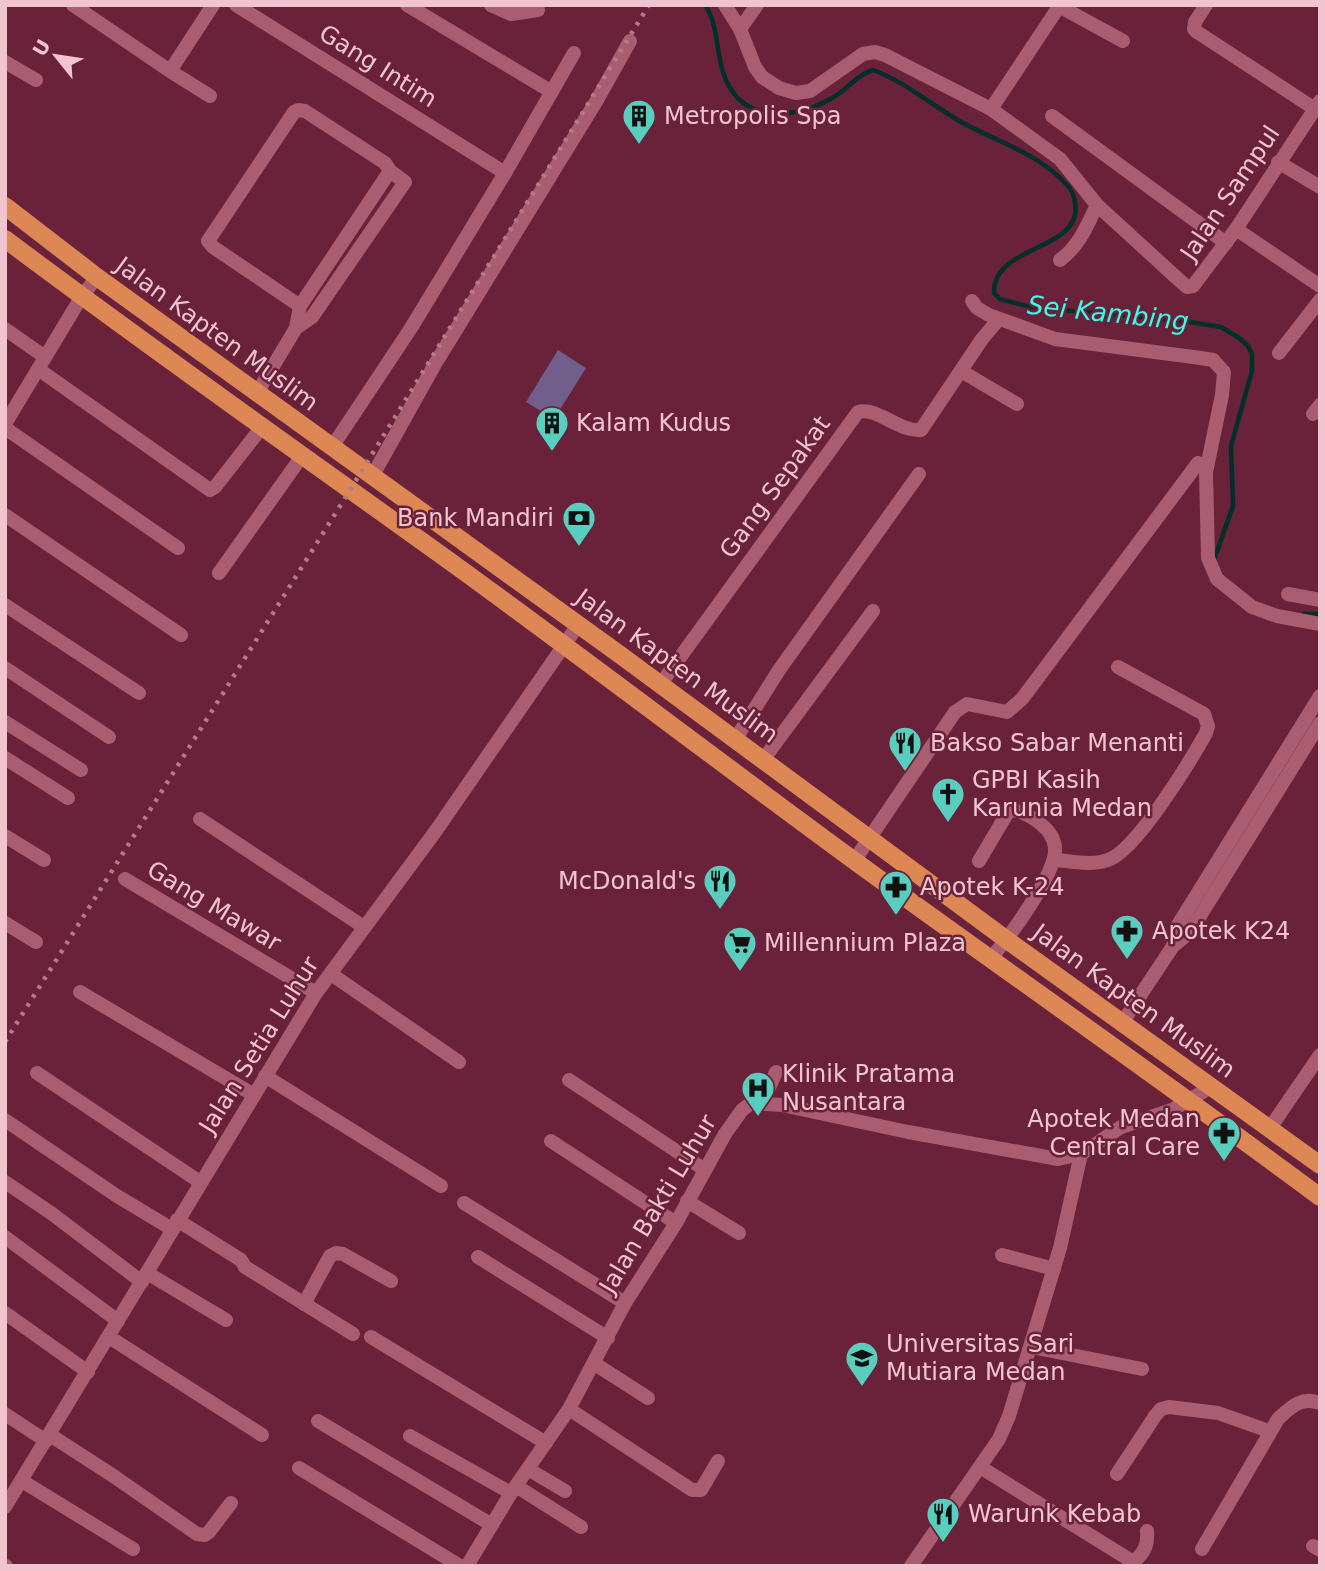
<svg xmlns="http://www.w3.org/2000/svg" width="1325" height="1571" viewBox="0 0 1325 1571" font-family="'DejaVu Sans',sans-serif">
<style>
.green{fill:#715e8a}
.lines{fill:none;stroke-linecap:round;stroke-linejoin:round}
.stream{stroke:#022f2a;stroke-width:4.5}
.street{stroke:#aa5c71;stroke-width:14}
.primary{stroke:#dd8755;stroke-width:18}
.rail{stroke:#b47c8b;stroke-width:4.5;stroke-dasharray:3.5 7;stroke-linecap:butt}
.labels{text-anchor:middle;stroke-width:5;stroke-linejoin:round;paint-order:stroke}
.street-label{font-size:24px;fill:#f1c5cf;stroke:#692239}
.poi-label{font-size:24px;fill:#f1c5cf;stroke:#692239;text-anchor:start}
.water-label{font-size:26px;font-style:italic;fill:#3bfce7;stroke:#692239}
</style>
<rect width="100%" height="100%" fill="#692239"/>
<path class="green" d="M 558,350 L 586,368 L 554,419 L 526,402 Z"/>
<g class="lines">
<g class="stream">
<path d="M 705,5 C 718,24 716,50 723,72 C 739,124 794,121 834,97 C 849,88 855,76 873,70 C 903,81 928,102 956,119 C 993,141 1038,152 1067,185 C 1074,192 1077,205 1075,215 C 1067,251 993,248 994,293 L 1000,299 L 1030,307 L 1190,322 L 1221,327 L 1239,338 L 1248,346 L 1252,354 L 1252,371 L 1231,446 L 1233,506 L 1214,560"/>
<path d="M 1303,614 L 1320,614"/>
</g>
<g class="street">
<path d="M 73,5 L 170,71 L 210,96"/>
<path d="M 236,5 L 505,173 L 411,328 L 332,447"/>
<path d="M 407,5 L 552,92"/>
<path d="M 491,5 L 511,14 L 538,10"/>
<path d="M 725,5 L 740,29 L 755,67 L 762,77 L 779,88 L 796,93 L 810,91 L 863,54 L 875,52 L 885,55 L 991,109 L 1060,159 L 1097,205"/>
<path d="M 1206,5 L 1195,22 L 1194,29 L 1197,32 L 1315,109"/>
<path d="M 1059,6 L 1123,41"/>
<path d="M 740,29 L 757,5"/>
<path d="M 5,62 L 36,80"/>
<path d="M 170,71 L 213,5"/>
<path d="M 991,109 L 1060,5"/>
<path d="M 1052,116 L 1226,243"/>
<path d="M 1278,162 L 1320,187"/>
<path d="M 505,173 L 574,53"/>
<path d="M 1236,229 L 1320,286"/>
<path d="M 1060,260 C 1079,246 1087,226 1097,205 L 1178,279 L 1187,287 L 1193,286 L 1236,229 L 1320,101"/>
<path d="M 972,301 L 977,308 L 989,315 L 1055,339 L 1201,358 L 1213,360 L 1224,372 L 1222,395 L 1206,472 L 1208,558 L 1217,579 L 1252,607 L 1277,616 L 1320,624"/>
<path d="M 296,328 L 312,317 L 405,182 L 390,171 L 385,163 L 305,111 L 298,110 L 294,112 L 208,241 L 213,247 L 300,306"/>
<path d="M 5,329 L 45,357"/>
<path d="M 1279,353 L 1320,300"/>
<path d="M 38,369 L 210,490 L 215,487 L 262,427"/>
<path d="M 961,371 L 1017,404"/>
<path d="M 257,393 L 296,328 L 300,306 L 390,171"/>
<path d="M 1313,414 L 1320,405"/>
<path d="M 5,424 L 82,296 L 97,277"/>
<path d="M 5,428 L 178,548"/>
<path d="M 373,475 L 435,364 L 597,100 L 630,41"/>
<path d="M 5,515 L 181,635"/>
<path d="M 219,573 L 302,456"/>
<path d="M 1288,594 L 1320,600"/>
<path d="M 5,605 L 139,693"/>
<path d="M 5,668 L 109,737"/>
<path d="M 660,685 L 858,412 C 878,407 899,432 921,430 L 982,339 L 999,319"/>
<path d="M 5,722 L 81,770"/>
<path d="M 735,740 L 779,670 L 919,474"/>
<path d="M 5,758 L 68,798"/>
<path d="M 763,760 L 873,611"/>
<path d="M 200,819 L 364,927"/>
<path d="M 5,836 L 44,860"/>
<path d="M 1055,860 C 1071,861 1092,866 1108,860 C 1136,851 1191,760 1206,733 L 1208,726 L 1204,714 L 1118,667"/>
<path d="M 854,861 L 955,712 L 967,704 L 1007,712 L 1022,699 L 1198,463"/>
<path d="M 979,861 L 1008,812 L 1014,810 C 1030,814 1054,829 1055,848 C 1057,873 1008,939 990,959"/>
<path d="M 125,879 L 316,993"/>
<path d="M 5,923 L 36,942"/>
<path d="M 1173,946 L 1178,925 L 1320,696"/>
<path d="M 331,974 L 459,1062"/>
<path d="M 80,992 L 254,1095"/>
<path d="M 1122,1023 L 1173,946 L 1190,932 L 1320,723"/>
<path d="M 37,1073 L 200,1182"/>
<path d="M 265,1076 L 441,1186"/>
<path d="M 569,1080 L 705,1170"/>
<path d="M 762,1103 L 776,1072"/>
<path d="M 5,1120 L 117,1196 L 172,1229"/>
<path d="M 1270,1128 L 1320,1055"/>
<path d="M 551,1141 L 676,1223"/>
<path d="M 5,1182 L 51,1213 L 142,1282"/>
<path d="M 687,1201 L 739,1233"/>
<path d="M 464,1203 L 625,1303"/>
<path d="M 177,1220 L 241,1260 L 245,1267 L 353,1334"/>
<path d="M 5,1237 L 118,1321"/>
<path d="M 1002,1255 L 1054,1269"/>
<path d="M 478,1257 L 608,1338"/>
<path d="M 147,1273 L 226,1320"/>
<path d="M 304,1304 L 330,1256 L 336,1253 L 343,1254 L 391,1281"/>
<path d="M 5,1313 L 88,1372"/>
<path d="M 109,1337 L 262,1435"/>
<path d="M 371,1337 L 546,1443"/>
<path d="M 1032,1347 L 1142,1369"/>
<path d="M 595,1364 L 648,1398"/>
<path d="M 569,1409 L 692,1490 L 701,1490 L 718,1461"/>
<path d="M 5,1414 L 46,1441"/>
<path d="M 318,1421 L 492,1525"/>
<path d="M 50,1435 L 112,1475 L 197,1534 L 205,1535 L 209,1532 L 231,1503"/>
<path d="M 410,1436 L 511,1493"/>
<path d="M 980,1467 L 1130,1560 L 1135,1561 C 1145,1551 1148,1545 1147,1531"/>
<path d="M 299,1468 L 460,1566"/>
<path d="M 528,1469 L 565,1491"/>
<path d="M 1117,1474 L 1155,1416 L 1161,1409 L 1169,1407 L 1218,1413 L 1269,1431"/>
<path d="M 22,1481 L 133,1549"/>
<path d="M 516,1486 L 581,1527"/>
<path d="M 5,1507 L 316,993 L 435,832 L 578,625"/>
<path d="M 1313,1546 L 1320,1550"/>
<path d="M 1202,1549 L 1278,1419 C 1291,1407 1301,1396 1320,1403"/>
<path d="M 5,1566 L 6,1566"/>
<path d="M 467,1566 L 511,1493 L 569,1409 L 625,1303 L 676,1223 L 725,1134 L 742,1110 L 751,1103 L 782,1105 L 908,1132 L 1058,1159 L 1081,1154 L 1121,1127 L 1172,1110 L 1211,1087"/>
<path d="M 911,1566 L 999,1439 L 1009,1416 L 1060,1248 L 1081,1154"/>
</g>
<g class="primary">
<path d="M 5,206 L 97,277 L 619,654 L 1007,940 L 1320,1165"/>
<path d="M 5,239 C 153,350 305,457 455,565 C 590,663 722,764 856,862 C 1010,974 1167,1083 1320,1197"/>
</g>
<path class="rail" d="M 5,1042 L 350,490 L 649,5"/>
</g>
<defs>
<symbol id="building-pin" viewBox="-11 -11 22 30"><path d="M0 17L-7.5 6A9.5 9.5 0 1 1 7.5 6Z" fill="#59cebe" stroke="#692239"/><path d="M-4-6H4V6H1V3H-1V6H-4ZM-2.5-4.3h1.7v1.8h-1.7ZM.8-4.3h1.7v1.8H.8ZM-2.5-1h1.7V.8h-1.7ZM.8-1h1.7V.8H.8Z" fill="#111"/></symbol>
<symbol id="bank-pin" viewBox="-11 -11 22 30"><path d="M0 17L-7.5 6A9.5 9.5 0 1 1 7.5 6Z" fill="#59cebe" stroke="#692239"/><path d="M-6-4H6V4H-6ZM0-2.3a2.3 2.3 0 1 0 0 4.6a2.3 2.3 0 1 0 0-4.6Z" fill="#111"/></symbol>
<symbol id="restaurant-pin" viewBox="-11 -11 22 30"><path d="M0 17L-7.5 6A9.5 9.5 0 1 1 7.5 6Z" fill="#59cebe" stroke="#692239"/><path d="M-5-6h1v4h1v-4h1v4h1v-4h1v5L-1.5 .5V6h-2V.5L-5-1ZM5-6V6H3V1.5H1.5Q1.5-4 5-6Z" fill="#111"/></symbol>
<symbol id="church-pin" viewBox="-11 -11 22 30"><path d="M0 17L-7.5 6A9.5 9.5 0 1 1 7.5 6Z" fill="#59cebe" stroke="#692239"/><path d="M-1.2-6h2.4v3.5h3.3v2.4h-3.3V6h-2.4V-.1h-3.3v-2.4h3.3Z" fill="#111"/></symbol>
<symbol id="pharmacy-pin" viewBox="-11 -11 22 30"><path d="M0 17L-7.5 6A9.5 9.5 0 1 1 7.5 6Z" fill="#59cebe" stroke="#692239"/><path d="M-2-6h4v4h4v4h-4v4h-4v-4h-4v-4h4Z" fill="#111"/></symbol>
<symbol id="supermarket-pin" viewBox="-11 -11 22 30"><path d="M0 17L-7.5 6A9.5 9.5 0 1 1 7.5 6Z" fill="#59cebe" stroke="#692239"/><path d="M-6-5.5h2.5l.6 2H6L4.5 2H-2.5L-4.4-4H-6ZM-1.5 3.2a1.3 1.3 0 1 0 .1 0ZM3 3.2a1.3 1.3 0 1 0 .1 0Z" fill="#111"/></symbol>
<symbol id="hospital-pin" viewBox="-11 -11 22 30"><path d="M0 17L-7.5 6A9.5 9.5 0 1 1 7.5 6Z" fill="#59cebe" stroke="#692239"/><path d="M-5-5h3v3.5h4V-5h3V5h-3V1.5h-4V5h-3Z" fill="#111"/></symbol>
<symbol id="university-pin" viewBox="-11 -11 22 30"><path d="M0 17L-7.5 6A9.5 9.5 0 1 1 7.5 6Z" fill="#59cebe" stroke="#692239"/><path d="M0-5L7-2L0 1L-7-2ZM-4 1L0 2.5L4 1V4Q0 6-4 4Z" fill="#111"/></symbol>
</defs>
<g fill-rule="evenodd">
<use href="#building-pin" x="620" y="97" width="38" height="52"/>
<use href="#building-pin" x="533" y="404" width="38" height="52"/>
<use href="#bank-pin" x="560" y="499" width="38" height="52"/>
<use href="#restaurant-pin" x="886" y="724" width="38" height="52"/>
<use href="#church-pin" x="929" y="775" width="38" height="52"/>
<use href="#restaurant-pin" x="701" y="862" width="38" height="52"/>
<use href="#pharmacy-pin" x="877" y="868" width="38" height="52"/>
<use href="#pharmacy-pin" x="1108" y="912" width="38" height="52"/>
<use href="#supermarket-pin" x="721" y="924" width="38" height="52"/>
<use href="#hospital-pin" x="739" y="1069" width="38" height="52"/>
<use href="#pharmacy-pin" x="1205" y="1114" width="38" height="52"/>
<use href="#university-pin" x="843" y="1339" width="38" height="52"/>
<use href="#restaurant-pin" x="924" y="1495" width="38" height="52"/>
</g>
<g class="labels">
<g class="street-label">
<text transform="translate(378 66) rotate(32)" y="8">Gang Intim</text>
<text transform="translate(1230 193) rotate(-56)" y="8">Jalan Sampul</text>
<text transform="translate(217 334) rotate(36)" y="8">Jalan Kapten Muslim</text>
<text transform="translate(775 487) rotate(-54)" y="8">Gang Sepakat</text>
<text transform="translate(677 666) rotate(36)" y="8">Jalan Kapten Muslim</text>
<text transform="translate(214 906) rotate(31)" y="8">Gang Mawar</text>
<text transform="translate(1134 1001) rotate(36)" y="8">Jalan Kapten Muslim</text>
<text transform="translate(259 1045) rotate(-58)" y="8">Jalan Setia Luhur</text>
<text transform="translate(658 1204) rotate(-59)" y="8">Jalan Bakti Luhur</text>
</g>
<g class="poi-label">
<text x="664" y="124">Metropolis Spa</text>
<text x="576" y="431">Kalam Kudus</text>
<text x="554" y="526" text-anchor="end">Bank Mandiri</text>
<text x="930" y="751">Bakso Sabar Menanti</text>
<text x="972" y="788">GPBI Kasih<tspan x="972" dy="28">Karunia Medan</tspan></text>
<text x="696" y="889" text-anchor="end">McDonald's</text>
<text x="920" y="895">Apotek K-24</text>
<text x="1152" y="939">Apotek K24</text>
<text x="764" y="951">Millennium Plaza</text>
<text x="782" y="1082">Klinik Pratama<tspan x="782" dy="28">Nusantara</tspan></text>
<text x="1200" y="1127" text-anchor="end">Apotek Medan<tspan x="1200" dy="28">Central Care</tspan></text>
<text x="886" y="1352">Universitas Sari<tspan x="886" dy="28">Mutiara Medan</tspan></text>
<text x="968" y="1522">Warunk Kebab</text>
</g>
<g class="water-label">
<text transform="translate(1108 313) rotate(6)" y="9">Sei Kambing</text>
</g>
</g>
<rect width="1325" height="1571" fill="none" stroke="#f1c5cf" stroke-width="14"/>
<g transform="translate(56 56) rotate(300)" stroke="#692239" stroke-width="5" paint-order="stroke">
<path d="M0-5L12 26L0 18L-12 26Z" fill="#f1c5cf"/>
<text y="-10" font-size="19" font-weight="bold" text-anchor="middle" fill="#f1c5cf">U</text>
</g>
</svg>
